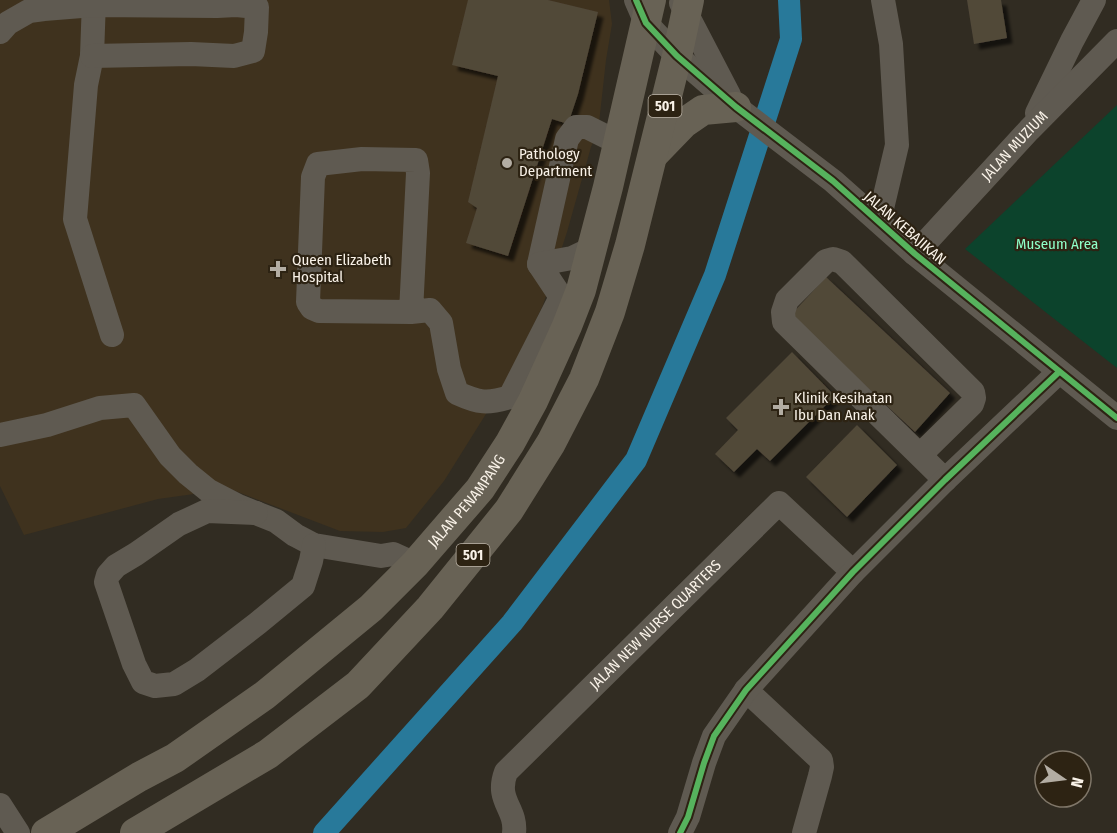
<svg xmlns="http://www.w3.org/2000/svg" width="1117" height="833" viewBox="0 0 1117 833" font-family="'Fira Sans Condensed',sans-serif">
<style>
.built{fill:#3f321e}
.green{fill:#0c432c}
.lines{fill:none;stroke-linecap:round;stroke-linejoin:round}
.canal{stroke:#28799a;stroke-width:22}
.building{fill:#514839;filter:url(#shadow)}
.minor{stroke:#5f5a51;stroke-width:24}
.major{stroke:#686255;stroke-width:30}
.cycleway-casing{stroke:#2d2313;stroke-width:10}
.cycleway{stroke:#56b35d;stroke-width:6}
.poi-dot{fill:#b3ada3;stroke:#2d2313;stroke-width:2}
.labels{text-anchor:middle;stroke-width:4.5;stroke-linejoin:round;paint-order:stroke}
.shield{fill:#2d2313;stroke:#bcb4a8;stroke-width:1.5}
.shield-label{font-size:14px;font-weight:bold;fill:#f9f2e8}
.street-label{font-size:15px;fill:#f9f2e8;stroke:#2d2313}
.poi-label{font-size:15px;fill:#f9f2e8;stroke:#2d2313;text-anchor:start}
.park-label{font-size:15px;fill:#8effc8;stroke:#2d2313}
</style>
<defs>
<filter id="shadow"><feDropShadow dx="5.5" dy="5.5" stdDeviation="1.5" flood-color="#0009"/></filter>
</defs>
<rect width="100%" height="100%" fill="#312c22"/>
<path class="built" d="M 0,0 L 609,0 L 612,24 L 606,60 L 598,132 L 591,147 L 567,232 L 543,305 L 511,374 L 444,481 L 406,528 L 383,532 L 340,531 L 230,489 L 158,499 L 24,535 L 0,486 Z"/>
<path class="green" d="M 1117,105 L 1117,368 L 965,249 Z"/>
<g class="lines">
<path class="canal" d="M 324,833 L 512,623 L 636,460 L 715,275 L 791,39 L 789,0"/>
</g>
<g class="building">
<path d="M 468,0 L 548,0 L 598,12 L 578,94 L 568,124 L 552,119 L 508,256 L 466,243 L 477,208 L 468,202 L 498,76 L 452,65 Z"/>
<path d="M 967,0 L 1001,0 L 1007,38 L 974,44 Z"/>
<path d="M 826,277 L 950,393 L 915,432 L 790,316 Z"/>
<path d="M 792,352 L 835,396 L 770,461 L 757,449 L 734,472 L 715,454 L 738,430 L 726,418 Z"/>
<path d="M 857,425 L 897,465 L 847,517 L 806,477 Z"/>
</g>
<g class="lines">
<g class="minor">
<path d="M 94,0 L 92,56 L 86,85 L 75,219 L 112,335"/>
<path d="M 636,0 L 646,23 L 677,56 L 736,107 L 833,181 L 915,254 L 1117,418"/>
<path d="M 681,3 L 729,95"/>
<path d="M 0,32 L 8,23 L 29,11 L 44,9 L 94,5 L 217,6 L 236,5 L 257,7 L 256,32 L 253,51 L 234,56 L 191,54 L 92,56"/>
<path d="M 1037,113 L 1072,41 L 1094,0"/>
<path d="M 879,221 L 897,145 L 891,44 L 883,0"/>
<path id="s1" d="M 915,254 L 1029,130 L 1117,41"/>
<path d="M 539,264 L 567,139 L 576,127 L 587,127 L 619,143"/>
<path d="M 411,312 L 418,173 L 416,160 L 362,159 L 318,164 L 313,177 L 308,302 L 312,308 L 319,311 L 411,312 L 430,310 L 441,323 L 449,369 L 457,393 C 479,403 487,404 510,397 L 561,297 L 539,264 L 572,258 L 593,248"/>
<path d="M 0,435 L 47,425 L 100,408 L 134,405 L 170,456 L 188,474 L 209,491 L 238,506 L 276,521 L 295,535 L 314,545 L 381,556 L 393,554 L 415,564"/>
<path d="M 920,455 L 972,404 L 974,398 L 973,392 L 842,262 L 833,259 L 826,261 L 787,300 L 783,312 L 784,322 L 945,480"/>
<path d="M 256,513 L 207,511 L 179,524 L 136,554 L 116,566 L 108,575 L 106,582 L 134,664 L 143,682 L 155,686 L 174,684 L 197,670 L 258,623 L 303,586 L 311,561 L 314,545"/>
<path d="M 746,690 L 821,760 L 822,767 L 820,776 L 804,833"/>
<path d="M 0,805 L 18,833"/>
<path id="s2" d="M 514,833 C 517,808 495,801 506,772 L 779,503 L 853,572"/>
<path d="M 680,833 L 688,817 L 704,763 L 714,736 L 746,690 L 853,572 L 945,480 L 1059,372"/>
</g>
<g class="major">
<path d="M 654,154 L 684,123 L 703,110 L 736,107"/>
<path id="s3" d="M 46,833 L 139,777 L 175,758 L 265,695 L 371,608 L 415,564 L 480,489 L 510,443 L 533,401 L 567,326 L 581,290 L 608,187 L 651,0"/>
<path d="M 135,833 L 268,754 L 358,685 L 430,608 L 509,510 L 551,443 L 584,379 L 610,312 L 630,245 L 677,56 L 689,0"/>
</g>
<defs>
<g id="cycleway">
<path d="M 636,0 L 646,23 L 677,56 L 736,107 L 833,181 L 915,254 L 1117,418"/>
<path d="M 680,833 L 688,817 L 704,763 L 714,736 L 746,690 L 853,572 L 945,480 L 1059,372"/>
</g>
</defs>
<use href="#cycleway" class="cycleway-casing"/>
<use href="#cycleway" class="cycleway"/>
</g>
<g class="poi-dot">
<circle cx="507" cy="163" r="6"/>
<path d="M275 260h6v6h6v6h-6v6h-6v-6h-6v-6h6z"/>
<path d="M778 398h6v6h6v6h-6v6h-6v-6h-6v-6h6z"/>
</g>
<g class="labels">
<g class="shield">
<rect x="648.5" y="95" width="33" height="22" rx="4.5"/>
<rect x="456.5" y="544" width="33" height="22" rx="4.5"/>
</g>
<g class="shield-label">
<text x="665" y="111">501</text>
<text x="473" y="560">501</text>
</g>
<g class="street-label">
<text dy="5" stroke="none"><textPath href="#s1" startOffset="147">JALAN MUZIUM</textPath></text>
<text transform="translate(905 228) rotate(41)" y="5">JALAN KEBAJIKAN</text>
<text dy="5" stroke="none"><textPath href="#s3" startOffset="540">JALAN PENAMPANG</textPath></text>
<text dy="5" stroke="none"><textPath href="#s2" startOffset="273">JALAN NEW NURSE QUARTERS</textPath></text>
</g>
<g class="poi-label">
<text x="519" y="159">Pathology<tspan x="519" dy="17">Department</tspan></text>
<text x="292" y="265">Queen Elizabeth<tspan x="292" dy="17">Hospital</tspan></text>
<text x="794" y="403">Klinik Kesihatan<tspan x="794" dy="17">Ibu Dan Anak</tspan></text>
</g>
<g class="park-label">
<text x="1057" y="249">Museum Area</text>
</g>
</g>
<g transform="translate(1063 779) rotate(104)"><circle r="28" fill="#2d2313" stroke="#7f7668" stroke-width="1.5"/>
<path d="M0-4.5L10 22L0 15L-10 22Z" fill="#b3ada3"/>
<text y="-9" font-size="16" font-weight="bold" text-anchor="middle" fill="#f9f2e8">N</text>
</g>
</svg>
